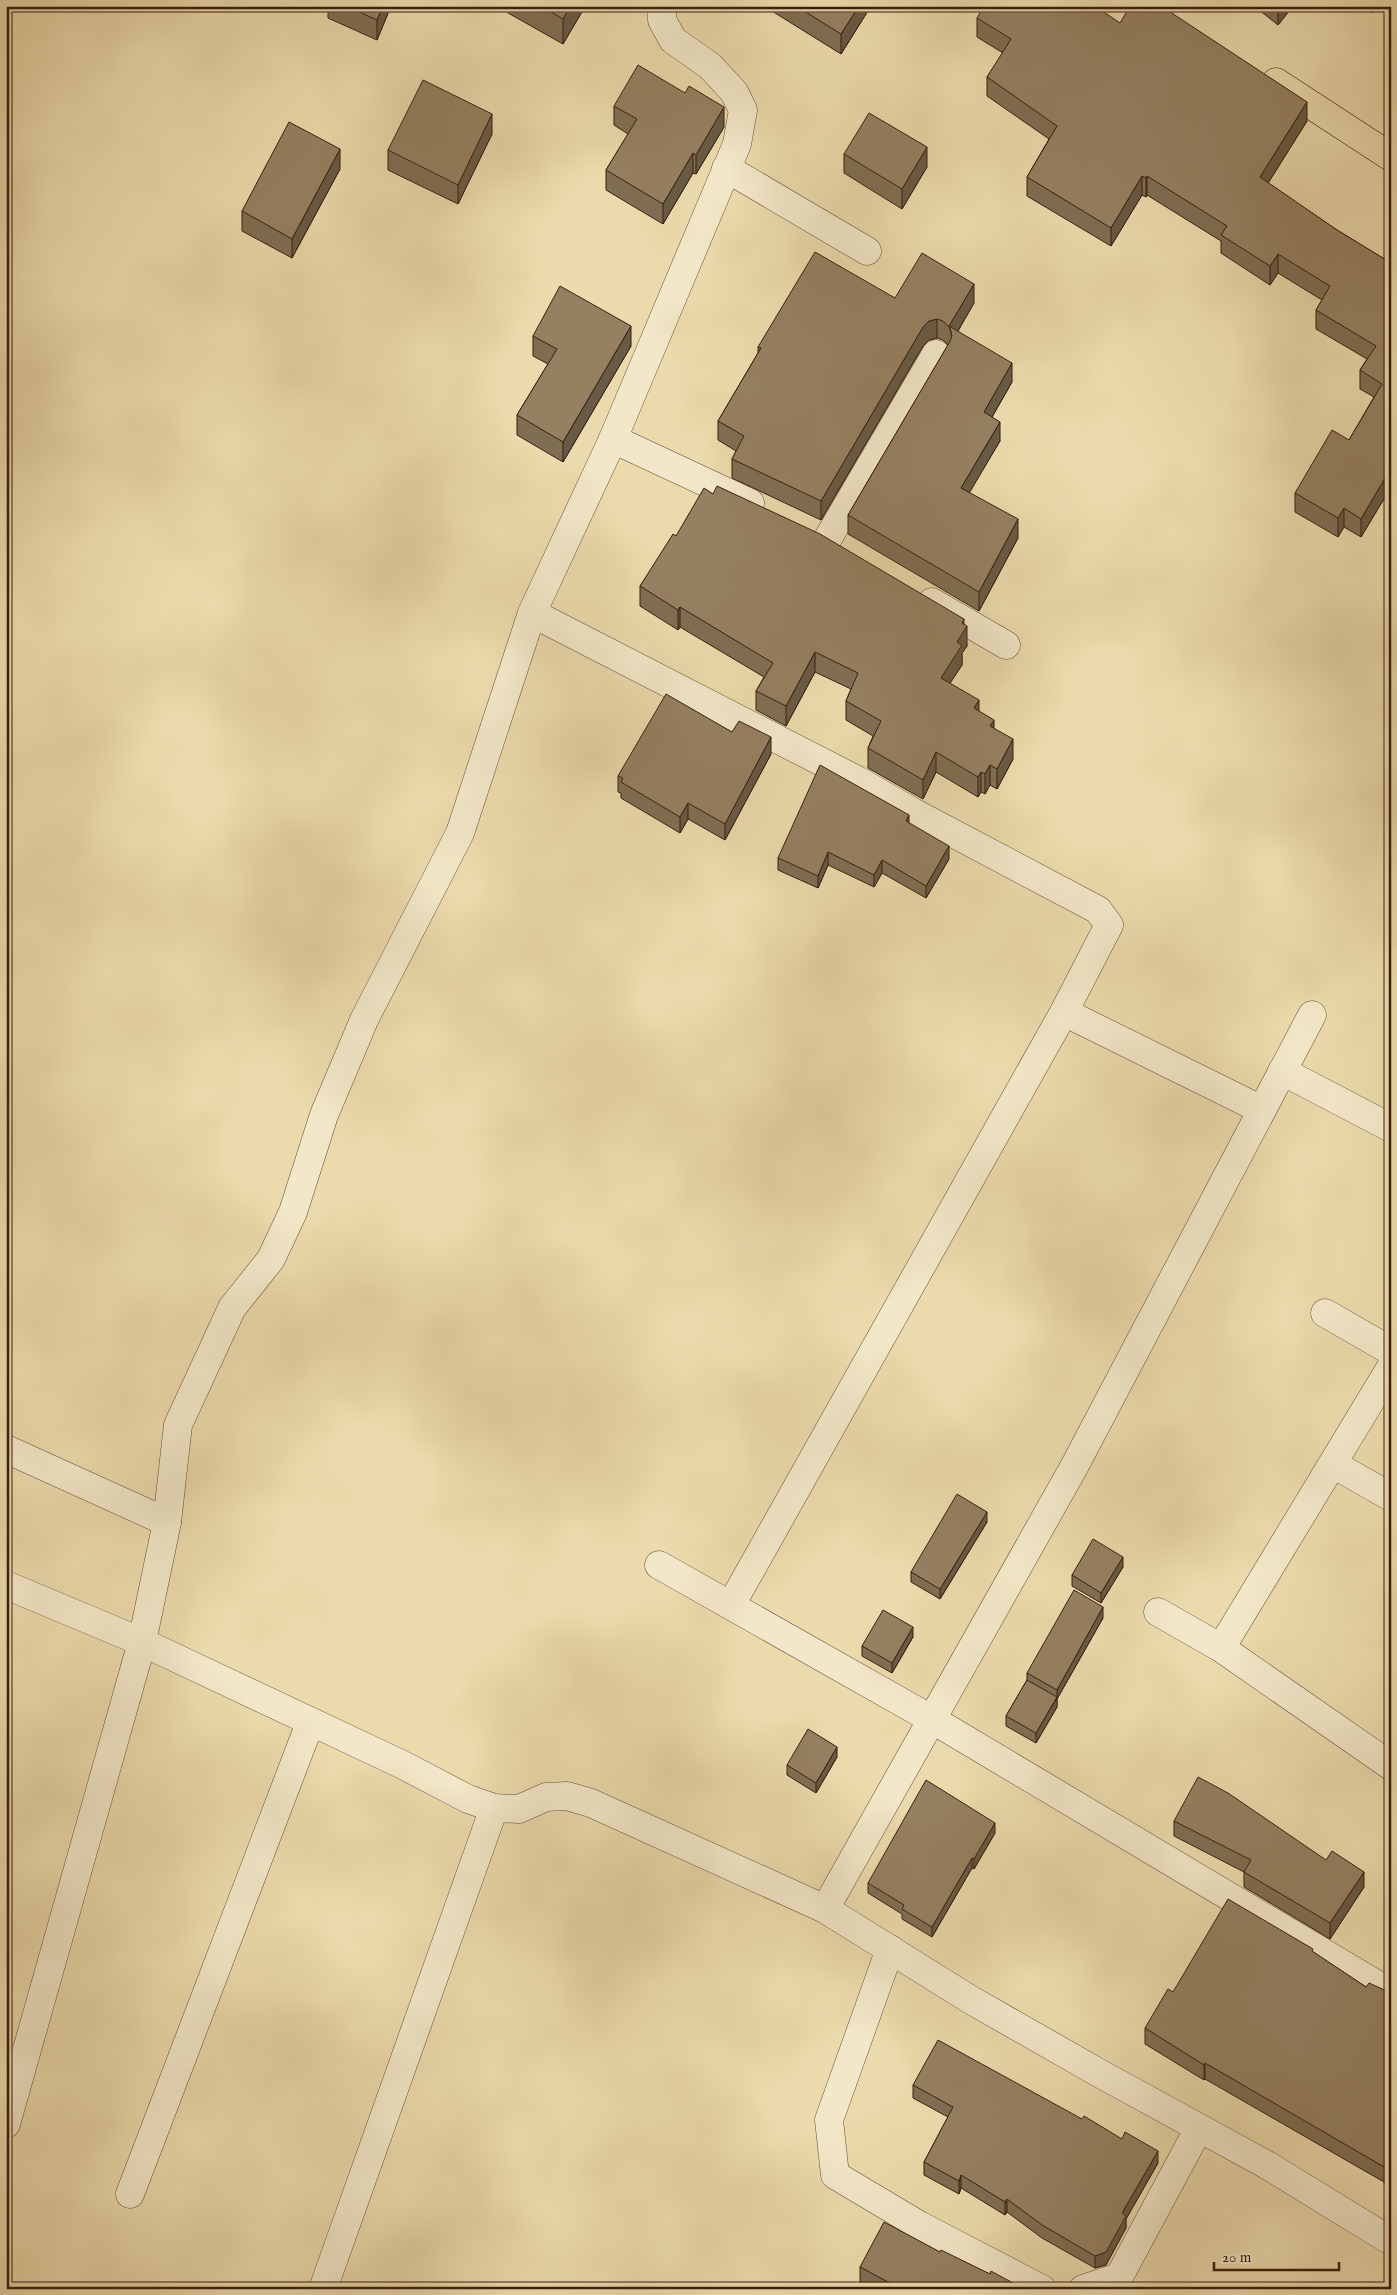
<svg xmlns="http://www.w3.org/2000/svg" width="1397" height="2295" viewBox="0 0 1397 2295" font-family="'IM FELL English',serif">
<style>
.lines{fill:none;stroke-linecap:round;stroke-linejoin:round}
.minor-casing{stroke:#654d38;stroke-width:29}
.major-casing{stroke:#381e11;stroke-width:29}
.minor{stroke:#f2e7c8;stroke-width:28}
.major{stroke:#ebdaab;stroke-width:28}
.wall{fill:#806e53;stroke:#381e11}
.shaded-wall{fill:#685a44;stroke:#381e11}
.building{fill:#958061;stroke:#381e11}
</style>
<rect width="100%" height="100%" fill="#ebdaab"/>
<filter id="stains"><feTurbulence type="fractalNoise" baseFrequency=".004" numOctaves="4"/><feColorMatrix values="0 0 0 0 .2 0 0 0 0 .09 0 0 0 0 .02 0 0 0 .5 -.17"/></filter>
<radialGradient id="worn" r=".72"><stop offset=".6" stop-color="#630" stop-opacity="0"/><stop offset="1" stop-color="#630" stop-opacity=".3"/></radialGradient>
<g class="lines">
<defs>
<g id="minor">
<path d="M 662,6 L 662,20 L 673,40 L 710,66 L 734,92 L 743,110 L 737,144 L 613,439 L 532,613 L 460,833 L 364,1020 L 324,1115 L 293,1212 L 271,1259 L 232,1308 L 178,1425 L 167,1522 L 142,1642 L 403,1765 L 468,1799 L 494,1808 L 519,1809 L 546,1797 L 567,1796 L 591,1803 L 825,1909 L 971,2000 L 1099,2073 L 1267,2165 L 1391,2241"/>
<path d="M 726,168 L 867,251"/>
<path d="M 613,439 L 750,503"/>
<path d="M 827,540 L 936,354"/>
<path d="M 932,602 L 1006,645"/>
<path d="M 532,613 L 857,780 L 913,812 L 1098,910 L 1109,925 L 1064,1012 L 731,1605"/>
<path d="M 1064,1012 L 1262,1110"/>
<path d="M 1282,1071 L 1391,1128"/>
<path d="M 1325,1313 L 1391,1351"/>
<path d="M 6,1449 L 167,1522"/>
<path d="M 1333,1464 L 1391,1497"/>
<path d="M 659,1565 L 933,1720 L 1391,1993"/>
<path d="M 6,1585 L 142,1642 L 6,2124"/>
<path d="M 1158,1612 L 1221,1648 L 1391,1766"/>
<path d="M 1221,1648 L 1391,1367"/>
<path d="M 825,1909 L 1074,1467 L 1312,1015"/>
<path d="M 890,1949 L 829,2120 L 835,2175 L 919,2225 L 1042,2289"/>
<path d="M 130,2194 L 310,1723"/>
<path d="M 323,2289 L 494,1808"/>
<path d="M 1083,2289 L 1119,2277 L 1199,2128"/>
</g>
<path id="major" d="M 1276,82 L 1391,157"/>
</defs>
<use href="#minor" class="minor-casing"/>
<use href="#major" class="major-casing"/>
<use href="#minor" class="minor"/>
<use href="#major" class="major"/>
</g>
<g class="wall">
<path d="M 328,6 L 391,6 L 377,40 L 328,18 Z"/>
<path d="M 501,6 L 583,6 L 583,10 L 563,44 L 501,9 Z"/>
<path d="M 767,6 L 871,6 L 841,54 L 767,8 Z"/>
<path d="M 1254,6 L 1293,6 L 1278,25 Z"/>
<path d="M 1363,6 L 1377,6 L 1373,13 Z"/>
<path d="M 977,18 L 1120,23 L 1307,121 L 1268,183 L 1337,230 L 1391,263 L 1391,487 L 1361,537 L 1344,527 L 1338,537 L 1295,512 L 1295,493 L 1349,440 L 1374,397 L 1360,389 L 1360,370 L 1367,359 L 1316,329 L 1316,310 L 1322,300 L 1278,273 L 1270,285 L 1221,253 L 1221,241 L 1147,195 L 1146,197 L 1142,195 L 1111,246 L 1027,196 L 1027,177 L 1049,139 L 987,96 L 987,77 L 1003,53 L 977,37 Z"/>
<path d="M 614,106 L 724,127 L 696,174 L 693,173 L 663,224 L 606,190 L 606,170 L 628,134 L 614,125 Z"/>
<path d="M 492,134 L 458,204 L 388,170 L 388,150 Z"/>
<path d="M 844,154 L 927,167 L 902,209 L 844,173 Z"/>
<path d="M 340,169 L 292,258 L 242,231 L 242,211 Z"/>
<path d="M 895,298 L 974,303 L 958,331 L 1012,382 L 992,417 L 1000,441 L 969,492 L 1018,538 L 979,611 L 848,534 L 848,515 L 948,345 L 943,340 L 937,338 L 929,340 L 923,346 L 821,520 L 732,478 L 732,459 L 736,451 L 718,440 L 718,421 L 758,353 L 758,347 Z"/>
<path d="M 533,336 L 631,346 L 563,462 L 517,435 L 517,415 L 548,364 L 533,356 Z"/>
<path d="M 713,494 L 964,625 L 967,646 L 962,653 L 962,665 L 950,683 L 979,711 L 994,728 L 1013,759 L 997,789 L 990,785 L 985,794 L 981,792 L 978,797 L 936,772 L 923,799 L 868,768 L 868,748 L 873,736 L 846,720 L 846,701 L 851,689 L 815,672 L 786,726 L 756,710 L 756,691 L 764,677 L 680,627 L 678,630 L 640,606 L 640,586 L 676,536 Z"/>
<path d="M 732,732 L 771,754 L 725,840 L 688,819 L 680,833 L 621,798 L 621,793 L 618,792 L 618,776 Z"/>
<path d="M 909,823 L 949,859 L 926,898 L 882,873 L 874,887 L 828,865 L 818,888 L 778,870 L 778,858 Z"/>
<path d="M 987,1522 L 940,1599 L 911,1582 L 911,1572 Z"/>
<path d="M 1123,1567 L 1101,1603 L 1072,1586 L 1072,1575 Z"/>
<path d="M 1103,1618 L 1057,1699 L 1057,1707 L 1036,1743 L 1006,1726 L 1006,1716 L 1027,1680 L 1027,1673 Z"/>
<path d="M 913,1637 L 892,1673 L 862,1656 L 862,1646 Z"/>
<path d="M 837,1757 L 816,1793 L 787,1775 L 787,1765 Z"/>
<path d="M 1174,1821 L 1326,1860 L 1364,1887 L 1330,1939 L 1244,1887 L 1244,1872 L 1174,1836 Z"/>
<path d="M 995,1833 L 974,1869 L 972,1868 L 932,1937 L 902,1919 L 902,1914 L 868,1893 L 868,1883 Z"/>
<path d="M 1313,1952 L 1366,1987 L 1391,1993 L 1391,2186 L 1205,2079 L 1204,2080 L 1145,2044 L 1145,2028 Z"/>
<path d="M 1391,1953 L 1391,1975 L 1388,1973 L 1388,1957 Z"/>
<path d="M 913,2085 L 1158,2163 L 1126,2219 L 1126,2228 L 1106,2265 L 1095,2268 L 1042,2238 L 1007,2212 L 1005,2215 L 961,2188 L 959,2194 L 924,2175 L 924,2162 L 948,2117 L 913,2098 Z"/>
<path d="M 940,2252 L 990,2274 L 1024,2289 L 870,2289 L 860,2284 L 860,2267 Z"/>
</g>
<g class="shaded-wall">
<path d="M 383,6 L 391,6 L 377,40 L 377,20 Z"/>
<path d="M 570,6 L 583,6 L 583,10 L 563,44 L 563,19 Z"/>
<path d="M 859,6 L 871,6 L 841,54 L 841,34 Z"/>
<path d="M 1278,6 L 1293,6 L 1278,25 Z"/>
<path d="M 1373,6 L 1377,6 L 1373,13 Z"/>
<path d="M 1307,102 L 1307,121 L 1260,196 L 1260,177 Z"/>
<path d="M 724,107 L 724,127 L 696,174 L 696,155 Z"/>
<path d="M 492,114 L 492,134 L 458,204 L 458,185 Z"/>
<path d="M 927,147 L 927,167 L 902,209 L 902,189 Z"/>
<path d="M 340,149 L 340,169 L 292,258 L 292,239 Z"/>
<path d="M 693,153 L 693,173 L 663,224 L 663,204 Z"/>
<path d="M 1142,176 L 1142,195 L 1111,246 L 1111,228 Z"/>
<path d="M 1147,176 L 1147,195 L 1146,197 L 1146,178 Z"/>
<path d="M 1278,254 L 1278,273 L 1270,285 L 1270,266 Z"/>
<path d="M 974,284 L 974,303 L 952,341 L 952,336 L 949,326 Z"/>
<path d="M 937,319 L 937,338 L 929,340 L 923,346 L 821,520 L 821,501 L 923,327 L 929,321 Z"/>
<path d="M 631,326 L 631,346 L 563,462 L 563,442 Z"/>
<path d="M 1012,363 L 1012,382 L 984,431 L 984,412 Z"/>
<path d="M 1000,422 L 1000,441 L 961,507 L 961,488 Z"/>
<path d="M 1391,468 L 1391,487 L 1361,537 L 1361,519 Z"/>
<path d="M 1344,508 L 1344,527 L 1338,537 L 1338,518 Z"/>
<path d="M 1018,519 L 1018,538 L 979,611 L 979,592 Z"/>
<path d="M 680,607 L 680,627 L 678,630 L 678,610 Z"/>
<path d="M 964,619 L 964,630 L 967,626 L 967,646 L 962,653 L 962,665 L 941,697 L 941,678 L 957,642 L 962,623 Z"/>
<path d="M 815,652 L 815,672 L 786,726 L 786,706 Z"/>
<path d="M 979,700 L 979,720 L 974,708 Z"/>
<path d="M 994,720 L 994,740 L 990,726 Z"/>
<path d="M 771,737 L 771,754 L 725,840 L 725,824 Z"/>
<path d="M 1013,739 L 1013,759 L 997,789 L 997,769 Z"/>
<path d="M 936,752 L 936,772 L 923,799 L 923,780 Z"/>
<path d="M 990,765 L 990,785 L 985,794 L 985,774 Z"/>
<path d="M 981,772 L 981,792 L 978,797 L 978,777 Z"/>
<path d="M 688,803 L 688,819 L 680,833 L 680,817 Z"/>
<path d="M 909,815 L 909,828 L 906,821 Z"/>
<path d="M 949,846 L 949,859 L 926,898 L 926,886 Z"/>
<path d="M 828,852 L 828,865 L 818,888 L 818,876 Z"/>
<path d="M 882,860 L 882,873 L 874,887 L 874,875 Z"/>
<path d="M 987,1512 L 987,1522 L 940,1599 L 940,1589 Z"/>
<path d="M 1123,1557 L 1123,1567 L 1101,1603 L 1101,1593 Z"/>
<path d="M 1103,1607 L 1103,1618 L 1057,1699 L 1057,1707 L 1036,1743 L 1036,1733 L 1057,1698 L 1057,1690 Z"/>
<path d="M 913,1627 L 913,1637 L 892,1673 L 892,1663 Z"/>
<path d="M 837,1747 L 837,1757 L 816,1793 L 816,1783 Z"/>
<path d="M 995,1823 L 995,1833 L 974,1869 L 974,1859 Z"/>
<path d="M 972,1858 L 972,1868 L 932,1937 L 932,1927 Z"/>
<path d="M 1364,1872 L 1364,1887 L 1330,1939 L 1330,1923 Z"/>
<path d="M 1205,2063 L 1205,2079 L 1204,2080 L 1204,2065 Z"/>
<path d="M 1158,2151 L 1158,2163 L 1126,2219 L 1126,2228 L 1106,2265 L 1095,2268 L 1095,2256 L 1122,2213 Z"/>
<path d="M 961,2175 L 961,2188 L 959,2194 L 959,2181 Z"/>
<path d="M 1007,2199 L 1007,2212 L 1005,2215 L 1005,2202 Z"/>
</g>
<g class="building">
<path d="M 346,6 L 383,6 L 377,20 Z"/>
<path d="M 541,6 L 570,6 L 563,19 Z"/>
<path d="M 796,6 L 859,6 L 841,34 Z"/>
<path d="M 984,6 L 1095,6 L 1120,23 L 1130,6 L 1161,6 L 1307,102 L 1260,177 L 1337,230 L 1391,263 L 1391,468 L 1361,519 L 1344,508 L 1338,518 L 1295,493 L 1332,430 L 1349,440 L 1382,384 L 1360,370 L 1376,346 L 1316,310 L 1330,286 L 1278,254 L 1270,266 L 1221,235 L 1227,226 L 1147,176 L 1146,178 L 1142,176 L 1111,228 L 1027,177 L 1057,126 L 987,77 L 1011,39 L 977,18 Z"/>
<path d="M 638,65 L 685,93 L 689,86 L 724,107 L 696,155 L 693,153 L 663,204 L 606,170 L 637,119 L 614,106 Z"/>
<path d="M 423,80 L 492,114 L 458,185 L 388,150 Z"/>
<path d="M 869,113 L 927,147 L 902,189 L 844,154 Z"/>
<path d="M 289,122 L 340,149 L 292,239 L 242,211 Z"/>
<path d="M 815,252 L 895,298 L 922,253 L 974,284 L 949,326 L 1012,363 L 984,412 L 1000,422 L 961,488 L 1018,519 L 979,592 L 848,515 L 949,343 L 952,336 L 950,328 L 943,321 L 937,319 L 929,321 L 923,327 L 821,501 L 732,459 L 744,436 L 718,421 L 761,348 L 758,347 Z"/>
<path d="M 560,286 L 631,326 L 563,442 L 517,415 L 557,349 L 533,336 Z"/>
<path d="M 717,486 L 820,534 L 964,619 L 962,623 L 967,626 L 957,642 L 962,645 L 941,678 L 979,700 L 974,708 L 994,720 L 990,726 L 1013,739 L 997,769 L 990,765 L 985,774 L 981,772 L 978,777 L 936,752 L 923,780 L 868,748 L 881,721 L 846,701 L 858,673 L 815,652 L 786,706 L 756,691 L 773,663 L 680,607 L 678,610 L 640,586 L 673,534 L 676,536 L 704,488 L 713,494 Z"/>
<path d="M 666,694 L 732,732 L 739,721 L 771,737 L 725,824 L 688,803 L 680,817 L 621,782 L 623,778 L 618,776 Z"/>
<path d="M 820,765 L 909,815 L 906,821 L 949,846 L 926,886 L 882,860 L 874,875 L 828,852 L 818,876 L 778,858 Z"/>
<path d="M 957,1494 L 987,1512 L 940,1589 L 911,1572 Z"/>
<path d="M 1093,1539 L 1123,1557 L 1101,1593 L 1072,1575 Z"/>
<path d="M 1074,1590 L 1103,1607 L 1057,1690 L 1027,1673 Z"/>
<path d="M 883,1610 L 913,1627 L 892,1663 L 862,1646 Z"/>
<path d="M 1027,1680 L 1057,1697 L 1036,1733 L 1006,1716 Z"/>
<path d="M 808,1729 L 837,1747 L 816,1783 L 787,1765 Z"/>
<path d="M 1198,1777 L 1228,1793 L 1326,1860 L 1332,1851 L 1364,1872 L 1330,1923 L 1244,1872 L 1251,1860 L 1174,1821 Z"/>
<path d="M 926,1780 L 995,1823 L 974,1859 L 972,1858 L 932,1927 L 902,1909 L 904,1905 L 868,1883 Z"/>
<path d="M 1228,1899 L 1313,1949 L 1312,1951 L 1366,1987 L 1369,1983 L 1391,1993 L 1391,2171 L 1205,2063 L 1204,2065 L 1145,2028 L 1168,1989 L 1173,1992 Z"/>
<path d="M 1391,1953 L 1391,1960 L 1388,1957 Z"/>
<path d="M 938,2040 L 1082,2119 L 1084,2116 L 1122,2139 L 1125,2132 L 1158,2151 L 1122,2213 L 1126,2216 L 1106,2252 L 1095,2256 L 1042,2225 L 1007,2199 L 1005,2202 L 961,2175 L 959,2181 L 924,2162 L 953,2107 L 913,2085 Z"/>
<path d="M 884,2222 L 940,2252 L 941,2250 L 990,2274 L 991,2271 L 1024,2289 L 901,2289 L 860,2267 Z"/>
</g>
<rect width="1397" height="2295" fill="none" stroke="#ebdaab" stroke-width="25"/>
<rect x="8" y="8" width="1382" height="2280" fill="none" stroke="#381e11" stroke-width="2.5"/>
<rect x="12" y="12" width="1372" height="2270" fill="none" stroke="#381e11"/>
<path d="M1214 2262v8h125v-8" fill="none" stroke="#381e11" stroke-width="2.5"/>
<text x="1222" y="2262" font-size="15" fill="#381e11" stroke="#f2e7c8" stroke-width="4" paint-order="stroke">20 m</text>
<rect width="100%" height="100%" filter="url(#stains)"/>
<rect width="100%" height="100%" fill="url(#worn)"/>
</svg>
